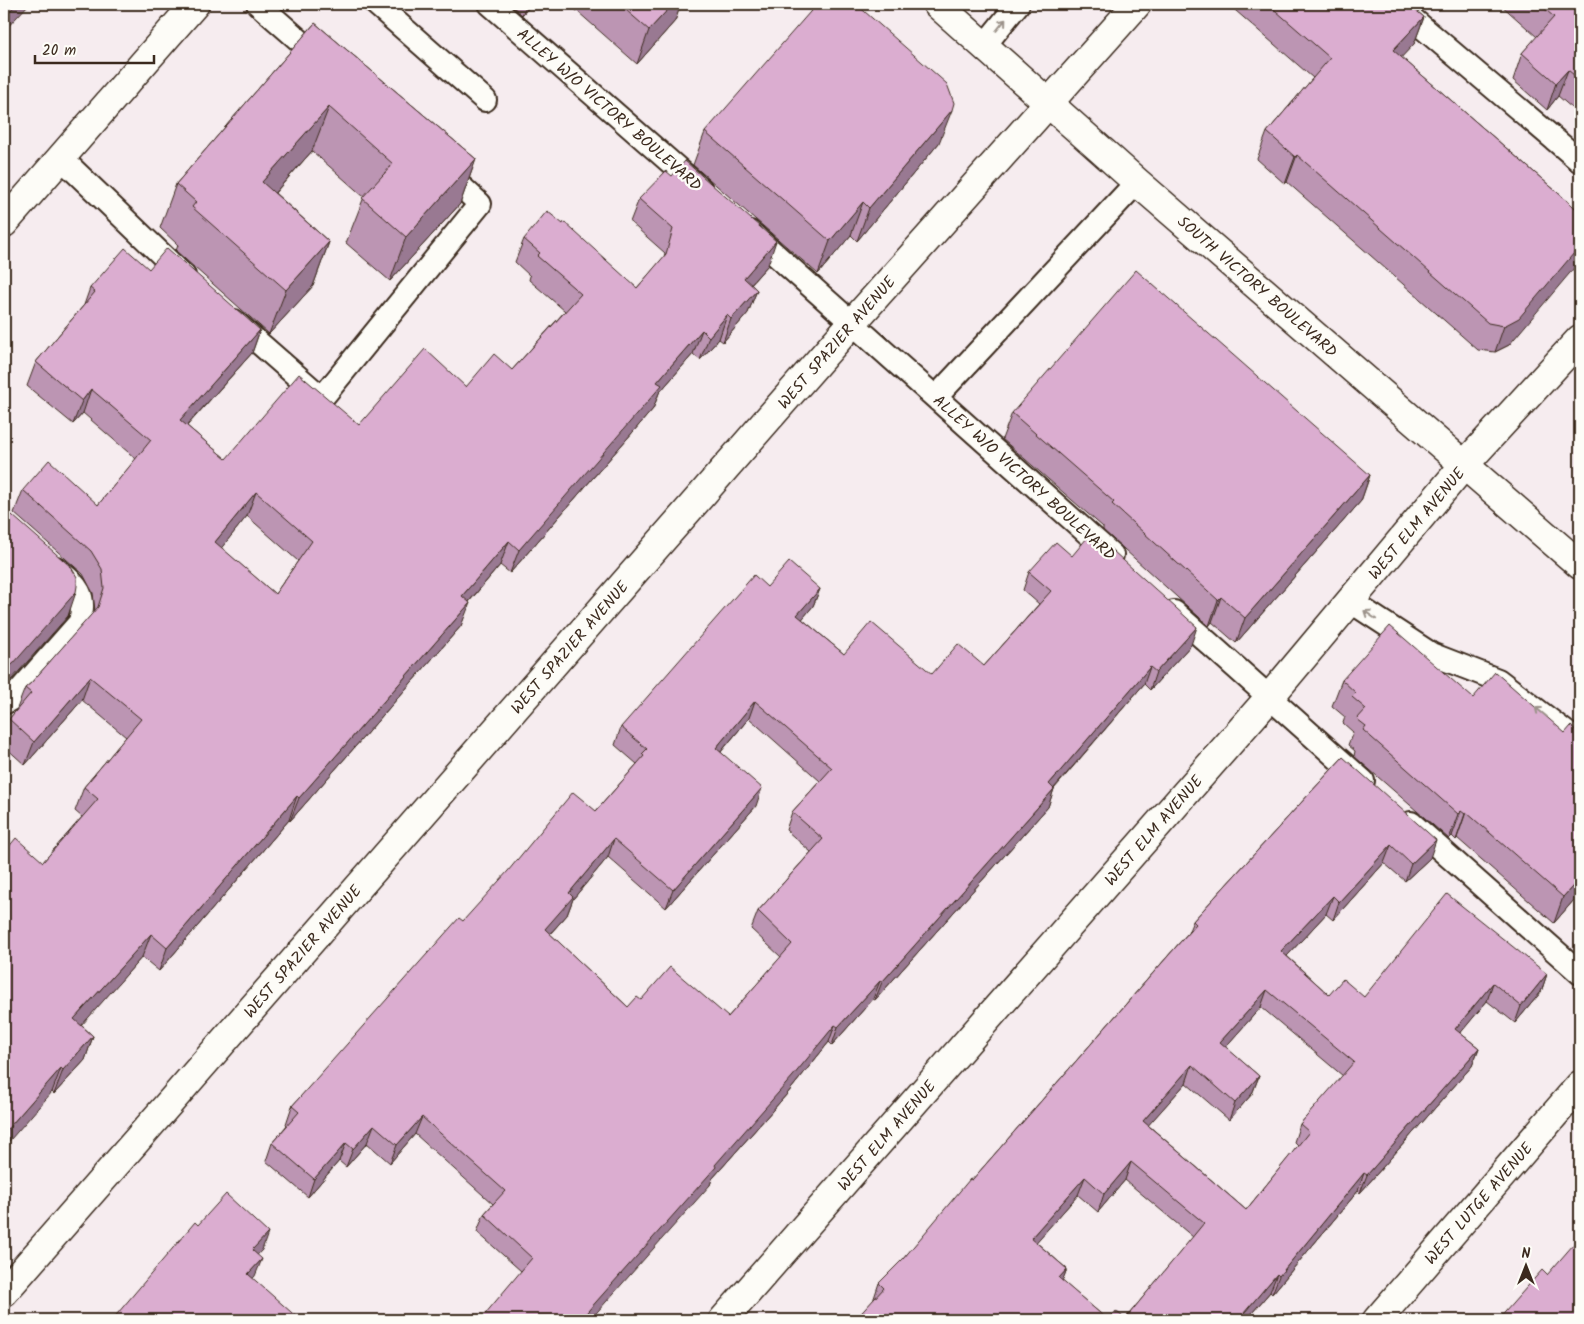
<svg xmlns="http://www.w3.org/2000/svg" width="1584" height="1324" viewBox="0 0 1584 1324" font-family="Kalam,sans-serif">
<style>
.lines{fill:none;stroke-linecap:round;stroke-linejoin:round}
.lane-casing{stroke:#3b2a1e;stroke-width:26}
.street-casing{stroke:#3b2a1e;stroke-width:31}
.secondary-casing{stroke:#3b2a1e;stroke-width:31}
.lane{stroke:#fdfcf7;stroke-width:22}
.street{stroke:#fdfcf7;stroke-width:28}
.secondary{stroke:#fdfcf7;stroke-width:28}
.wall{fill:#bc95b3;stroke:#3b2a1e;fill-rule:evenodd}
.shaded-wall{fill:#997992;stroke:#3b2a1e}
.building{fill:#dbadd0;stroke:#3b2a1e;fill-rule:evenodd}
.oneway{stroke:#9c938a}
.labels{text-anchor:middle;stroke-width:4.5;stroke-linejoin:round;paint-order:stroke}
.street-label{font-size:16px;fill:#3b2a1e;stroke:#fdfcf7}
</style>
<rect width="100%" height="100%" fill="#f6ecef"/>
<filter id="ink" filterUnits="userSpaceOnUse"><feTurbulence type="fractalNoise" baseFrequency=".02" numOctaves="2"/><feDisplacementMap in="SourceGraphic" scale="10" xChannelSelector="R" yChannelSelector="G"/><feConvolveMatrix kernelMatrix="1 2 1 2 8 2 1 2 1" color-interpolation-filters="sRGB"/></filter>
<g filter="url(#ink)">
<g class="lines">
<defs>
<g id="lane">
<path d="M 258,4 L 323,61"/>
<path d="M 376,4 L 485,100"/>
<path d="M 490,4 L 701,189"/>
<path d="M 1395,4 L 1580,161"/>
<path d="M 984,46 L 1018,4"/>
<path d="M 61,158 L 184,276"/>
<path d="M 750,232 L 1112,555"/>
<path d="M 234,321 L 322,398 L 480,204 L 443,170"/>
<path d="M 937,396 L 1137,182"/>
<path d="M 1350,601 L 1431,654 L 1498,680 L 1572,737 L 1580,740"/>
<path d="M 1174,612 L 1363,781"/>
<path d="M 4,703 L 13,698 L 80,622 C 87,593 77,586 56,568"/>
<path d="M 1411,823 L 1580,973"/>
</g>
<g id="street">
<path d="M 4,1292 L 853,322 L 1137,4"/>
<path d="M 723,1320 L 1269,698 L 1465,464 L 1580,339"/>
<path d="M 1377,1320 L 1580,1085"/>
</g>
<g id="secondary">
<path d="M 937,4 L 1137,182 L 1580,565"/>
<path d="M 4,223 L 195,4"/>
</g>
</defs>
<use href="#lane" class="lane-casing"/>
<use href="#street" class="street-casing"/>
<use href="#secondary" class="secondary-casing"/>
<use href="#lane" class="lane"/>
<use href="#street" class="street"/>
<use href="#secondary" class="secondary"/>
</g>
<g class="wall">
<path d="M 510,4 L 532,4 L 522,15 Z"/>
<path d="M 569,4 L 681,4 L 675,21 L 637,64 Z"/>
<path d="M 1228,4 L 1408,4 L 1424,17 L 1414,44 L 1401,57 L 1580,212 L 1509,345 L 1495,352 L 1478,350 L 1287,182 L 1285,184 L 1257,159 L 1267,132 L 1313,78 Z"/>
<path d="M 1484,4 L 1496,4 L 1491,9 Z"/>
<path d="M 1500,4 L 1580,4 L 1580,115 L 1558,96 L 1547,110 L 1513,80 L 1522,53 L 1537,37 Z"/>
<path d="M 315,23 L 476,159 L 460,204 L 390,281 L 346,243 L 364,197 L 312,151 L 275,193 L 329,242 L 313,286 L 269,334 L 176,251 L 178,245 L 160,228 L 176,184 Z"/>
<path d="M 705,132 L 939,143 L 857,241 L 851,235 L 818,274 L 693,165 Z"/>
<path d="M 639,199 L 768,265 L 751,284 L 757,290 L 748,313 L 723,342 L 719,339 L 700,360 L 693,354 L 659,393 L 653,409 L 510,573 L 500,565 L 469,602 L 461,626 L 290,821 L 289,820 L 159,971 L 142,957 L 81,1025 L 93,1036 L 85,1060 L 54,1094 L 52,1092 L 7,849 L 43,862 L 82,817 L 75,811 L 84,787 L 126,737 L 82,700 L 25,765 L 4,746 L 4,734 L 9,719 L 16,711 L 25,688 L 31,683 L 95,611 L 93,593 L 83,574 L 14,513 L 23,490 L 98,505 L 136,459 L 83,413 L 73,424 L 27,386 L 36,362 L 84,305 L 90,288 L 149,269 L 260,330 L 252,353 L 187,426 L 226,459 L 359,425 L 512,370 L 565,311 L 529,280 L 530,276 L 515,262 L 524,239 L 637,288 L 664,257 L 665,253 L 630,222 ZM 247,516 L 298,561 L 275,594 L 221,548 Z"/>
<path d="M 1012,413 L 1370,475 L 1361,501 L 1236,643 L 1212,622 L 1209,626 L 1103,530 L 1103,527 L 1002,439 Z"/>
<path d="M 1072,556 L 1191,645 L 1150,690 L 1144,684 L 1054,789 L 1048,807 L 875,1000 L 873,999 L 832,1045 L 829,1042 L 787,1094 L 712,1179 L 710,1185 L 521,1271 L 477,1232 L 484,1214 L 493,1204 L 415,1134 L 390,1163 L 367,1143 L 346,1167 L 339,1161 L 308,1197 L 266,1161 L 272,1143 L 287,1125 L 286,1124 L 292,1106 L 463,921 L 596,811 L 637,764 L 615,745 L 621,727 L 767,587 L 820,589 L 813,606 L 802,619 L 844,654 L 932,674 L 984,666 L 1039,604 L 1023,590 L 1029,572 ZM 749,718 L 820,781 L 792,812 L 786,830 L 811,852 L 758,911 L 751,929 L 781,957 L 728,1017 L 641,1000 L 628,1007 L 550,934 L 567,915 L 573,899 L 608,857 L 666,908 L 756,806 L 721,752 Z"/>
<path d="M 1342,680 L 1473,698 L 1565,733 L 1580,734 L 1580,893 L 1554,923 L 1457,838 L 1456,840 L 1452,836 L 1449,839 L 1354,756 L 1355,751 L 1348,745 L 1353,732 L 1343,723 L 1345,717 L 1332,706 Z"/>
<path d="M 1343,757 L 1430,858 L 1405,881 L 1384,863 L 1333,920 L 1326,914 L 1287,956 L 1329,995 L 1364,997 L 1547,974 L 1541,992 L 1515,1023 L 1487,1001 L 1460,1033 L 1479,1048 L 1472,1066 L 1360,1193 L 1358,1191 L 1272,1294 L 1270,1292 L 1246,1320 L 855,1320 L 873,1301 L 879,1283 L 903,1259 L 1188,933 L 1193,921 ZM 1261,1007 L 1343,1076 L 1300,1124 L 1294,1142 L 1298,1146 L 1246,1210 L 1148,1125 L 1186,1083 L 1229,1120 L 1252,1094 L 1259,1076 L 1225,1047 ZM 1125,1180 L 1193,1237 L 1125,1319 L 1108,1320 L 1062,1281 L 1067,1269 L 1036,1242 L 1078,1195 L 1098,1212 Z"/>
</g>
<g class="shaded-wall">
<path d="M 16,4 L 29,4 L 4,31 L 4,18 Z"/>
<path d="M 527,4 L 532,4 L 522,15 Z"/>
<path d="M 673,4 L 681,4 L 675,21 L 637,64 L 649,30 Z"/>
<path d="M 1493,4 L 1496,4 L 1491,9 Z"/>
<path d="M 1424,17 L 1414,44 L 1383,77 L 1393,50 Z"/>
<path d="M 1568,70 L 1558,96 L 1547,110 L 1556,83 Z"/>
<path d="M 329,107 L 312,151 L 245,226 L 262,182 Z"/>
<path d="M 952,110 L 939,143 L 857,241 L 869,208 Z"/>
<path d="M 1297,155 L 1287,182 L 1285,184 L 1295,157 Z"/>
<path d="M 476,159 L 460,204 L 390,281 L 406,237 Z"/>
<path d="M 863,202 L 851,235 L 818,274 L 830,241 Z"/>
<path d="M 776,241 L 768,265 L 735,301 L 744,278 Z"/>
<path d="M 329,242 L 313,286 L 269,334 L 286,290 Z"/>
<path d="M 1580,246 L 1580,261 L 1509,345 L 1495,352 L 1504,326 Z"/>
<path d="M 757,290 L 748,313 L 723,342 L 731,319 Z"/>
<path d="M 727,315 L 719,339 L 700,360 L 709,337 Z"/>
<path d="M 260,330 L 252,353 L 171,443 L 180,420 Z"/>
<path d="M 702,330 L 693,354 L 659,393 L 653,409 L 510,573 L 519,550 L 657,382 Z"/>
<path d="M 91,389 L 83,413 L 73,424 L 82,401 Z"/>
<path d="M 1370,475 L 1361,501 L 1236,643 L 1245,618 Z"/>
<path d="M 256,492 L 247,516 L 207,566 L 215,542 Z"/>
<path d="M 509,541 L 500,565 L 454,619 L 462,596 Z"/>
<path d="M 820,589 L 813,606 L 791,633 L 797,615 Z"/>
<path d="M 76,592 L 68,616 L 4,688 L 4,670 Z"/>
<path d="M 1221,597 L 1212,622 L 1209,626 L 1218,600 Z"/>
<path d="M 470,603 L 461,626 L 290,821 L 299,798 Z"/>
<path d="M 1197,627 L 1191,645 L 1150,690 L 1156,672 Z"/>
<path d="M 1150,667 L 1144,684 L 1042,802 L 1049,784 Z"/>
<path d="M 90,677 L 82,700 L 25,765 L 34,742 Z"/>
<path d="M 755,701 L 749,718 L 709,766 L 716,748 Z"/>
<path d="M 762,788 L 756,806 L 666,908 L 673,890 Z"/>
<path d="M 1054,789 L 1048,807 L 875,1000 L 882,982 Z"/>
<path d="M 297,796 L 289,820 L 159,971 L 167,948 Z"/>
<path d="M 1461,811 L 1452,836 L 1449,839 L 1458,814 Z"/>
<path d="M 1466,812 L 1457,838 L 1456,840 L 1465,814 Z"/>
<path d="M 614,839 L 608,857 L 573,899 L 567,915 L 538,947 L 545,929 L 569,893 Z"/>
<path d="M 1436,840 L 1430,858 L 1405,881 L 1411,864 Z"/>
<path d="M 1391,845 L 1384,863 L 1333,920 L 1339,902 Z"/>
<path d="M 1580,878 L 1580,893 L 1554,923 L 1563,897 Z"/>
<path d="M 1333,896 L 1326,914 L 1275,969 L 1281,951 Z"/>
<path d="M 151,934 L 142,957 L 66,1043 L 74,1019 Z"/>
<path d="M 1547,974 L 1541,992 L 1515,1023 L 1521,1006 Z"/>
<path d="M 880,981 L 873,999 L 832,1045 L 838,1027 Z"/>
<path d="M 1493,983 L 1487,1001 L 1449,1047 L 1455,1029 Z"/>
<path d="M 1267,990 L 1261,1007 L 1214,1060 L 1220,1042 Z"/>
<path d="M 835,1025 L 829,1042 L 787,1094 L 712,1179 L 710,1185 L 590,1320 L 580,1320 Z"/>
<path d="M 93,1036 L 85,1060 L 54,1094 L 63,1070 Z"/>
<path d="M 1479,1048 L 1472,1066 L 1360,1193 L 1367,1175 Z"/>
<path d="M 1192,1065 L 1186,1083 L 1137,1138 L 1143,1121 Z"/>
<path d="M 61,1068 L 52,1092 L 4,1147 L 4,1133 Z"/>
<path d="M 1259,1076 L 1252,1094 L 1229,1120 L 1235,1103 Z"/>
<path d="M 422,1117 L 415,1134 L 390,1163 L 397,1145 Z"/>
<path d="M 374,1125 L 367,1143 L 346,1167 L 353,1149 Z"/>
<path d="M 346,1143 L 339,1161 L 308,1197 L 314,1179 Z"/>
<path d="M 1131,1162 L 1125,1180 L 1098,1212 L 1104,1194 Z"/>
<path d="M 1364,1173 L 1358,1191 L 1272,1294 L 1279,1276 Z"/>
<path d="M 1085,1177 L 1078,1195 L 1025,1255 L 1031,1238 Z"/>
<path d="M 268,1233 L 262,1250 L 245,1268 L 252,1250 Z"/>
<path d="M 262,1259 L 255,1276 L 242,1291 L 248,1274 Z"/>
<path d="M 1067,1269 L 1060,1287 L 1059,1278 Z"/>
<path d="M 1277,1274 L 1270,1292 L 1246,1320 L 1238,1320 Z"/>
</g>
<g class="building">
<path d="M 4,4 L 16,4 L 4,18 Z"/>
<path d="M 619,4 L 673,4 L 649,30 Z"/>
<path d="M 817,4 L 856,4 L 947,84 L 954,103 L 952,110 L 869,208 L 863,202 L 830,241 L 705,132 Z"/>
<path d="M 1268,4 L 1408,4 L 1424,17 L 1393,50 L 1580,212 L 1580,246 L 1519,318 L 1504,326 L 1488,323 L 1297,155 L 1295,157 L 1267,132 L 1330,58 Z"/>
<path d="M 1539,4 L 1580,4 L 1580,80 L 1568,70 L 1556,83 L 1522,53 L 1554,17 Z"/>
<path d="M 315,23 L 476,159 L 406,237 L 362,198 L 393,164 L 329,107 L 262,182 L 329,242 L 286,290 L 192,207 L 196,202 L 176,184 Z"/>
<path d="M 685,161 L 776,241 L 744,278 L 757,290 L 731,319 L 727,315 L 709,337 L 702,330 L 657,382 L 662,385 L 519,550 L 509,541 L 462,596 L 470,603 L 299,798 L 297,796 L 167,948 L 151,934 L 74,1019 L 93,1036 L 63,1070 L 61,1068 L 4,1133 L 4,845 L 7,849 L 16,838 L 43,862 L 98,799 L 84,787 L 141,719 L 90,677 L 34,742 L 9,719 L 31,693 L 25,688 L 31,683 L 98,607 L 104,588 L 102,569 L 91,551 L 23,490 L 49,460 L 98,505 L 151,440 L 91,389 L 82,401 L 36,362 L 95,292 L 90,288 L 125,248 L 149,269 L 167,248 L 260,330 L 180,420 L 226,459 L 299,374 L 359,425 L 425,349 L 466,387 L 494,354 L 512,370 L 581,294 L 537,256 L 540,253 L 524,239 L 547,211 L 563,224 L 564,222 L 637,288 L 666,254 L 673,229 L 639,199 L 666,171 L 672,176 ZM 256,492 L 312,541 L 275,594 L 215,542 Z"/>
<path d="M 1136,270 L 1370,475 L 1245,618 L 1221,597 L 1218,600 L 1112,504 L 1114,502 L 1012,413 Z"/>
<path d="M 4,508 L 71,567 L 77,577 L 77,586 L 76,592 L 13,664 L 4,670 Z"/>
<path d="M 1092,532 L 1197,627 L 1156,672 L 1150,667 L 1049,784 L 1054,789 L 882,982 L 880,981 L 838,1027 L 835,1025 L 793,1076 L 715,1165 L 716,1167 L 580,1320 L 480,1320 L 532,1258 L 484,1214 L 505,1191 L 422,1117 L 397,1145 L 374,1125 L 353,1149 L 346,1143 L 314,1179 L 272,1143 L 299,1112 L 292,1106 L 459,918 L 463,921 L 508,871 L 573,792 L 596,811 L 644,756 L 642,754 L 647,749 L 621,727 L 754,575 L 767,587 L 789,562 L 820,589 L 797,615 L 844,654 L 871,622 L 932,674 L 958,644 L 984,666 L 1051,591 L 1029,572 L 1056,542 L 1072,556 ZM 755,701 L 832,768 L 792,812 L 823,839 L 758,911 L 792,944 L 728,1017 L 670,967 L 641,1000 L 637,997 L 628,1007 L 545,929 L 573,897 L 569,893 L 614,839 L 673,890 L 762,788 L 716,748 Z"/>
<path d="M 1390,626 L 1473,698 L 1495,672 L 1565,733 L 1571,726 L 1580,734 L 1580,878 L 1563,897 L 1466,812 L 1465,814 L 1461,811 L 1458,814 L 1363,730 L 1366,726 L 1357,719 L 1366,709 L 1352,697 L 1356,693 L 1342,680 Z"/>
<path d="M 1343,757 L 1436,840 L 1411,864 L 1391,845 L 1339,902 L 1333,896 L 1281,951 L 1329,995 L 1343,979 L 1364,997 L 1447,894 L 1547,974 L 1521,1006 L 1493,983 L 1455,1029 L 1479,1048 L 1367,1175 L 1364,1173 L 1279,1276 L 1277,1274 L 1238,1320 L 855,1320 L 884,1288 L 879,1283 L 903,1259 L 970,1179 L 972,1180 L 1196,924 L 1193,921 ZM 1267,990 L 1354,1062 L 1300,1124 L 1309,1132 L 1246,1210 L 1143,1121 L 1192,1065 L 1235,1103 L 1259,1076 L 1220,1042 ZM 1131,1162 L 1204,1223 L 1125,1319 L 1116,1311 L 1108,1320 L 1059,1278 L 1067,1269 L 1031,1238 L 1085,1177 L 1104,1194 Z"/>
<path d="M 226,1194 L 268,1233 L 252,1250 L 262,1259 L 248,1274 L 300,1320 L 112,1320 L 195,1222 L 198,1225 Z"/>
<path d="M 1580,1237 L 1580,1320 L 1498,1320 L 1542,1270 L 1547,1275 Z"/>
<path d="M 431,1317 L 436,1320 L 428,1320 Z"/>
</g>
<defs><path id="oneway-shaft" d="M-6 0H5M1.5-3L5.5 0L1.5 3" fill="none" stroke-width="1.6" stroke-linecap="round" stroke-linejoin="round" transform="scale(1.25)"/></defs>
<g class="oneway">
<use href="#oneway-shaft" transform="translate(1001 25) rotate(-51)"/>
<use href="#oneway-shaft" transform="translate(1370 615) rotate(-145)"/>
<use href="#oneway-shaft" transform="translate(1541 712) rotate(-141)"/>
</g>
</g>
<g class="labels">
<g class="street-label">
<text transform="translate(610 109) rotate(41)" y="6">ALLEY W/O VICTORY BOULEVARD</text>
<text transform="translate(1258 286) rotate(41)" y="6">SOUTH VICTORY BOULEVARD</text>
<text transform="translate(836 342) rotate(-49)" y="6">WEST SPAZIER AVENUE</text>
<text transform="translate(1025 477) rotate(42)" y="6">ALLEY W/O VICTORY BOULEVARD</text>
<text transform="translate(1416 523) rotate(-50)" y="6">WEST ELM AVENUE</text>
<text transform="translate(569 647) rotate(-49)" y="6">WEST SPAZIER AVENUE</text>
<text transform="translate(1153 830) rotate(-49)" y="6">WEST ELM AVENUE</text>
<text transform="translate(302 951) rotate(-49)" y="6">WEST SPAZIER AVENUE</text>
<text transform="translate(886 1135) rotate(-49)" y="6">WEST ELM AVENUE</text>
<text transform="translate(1478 1203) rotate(-49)" y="6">WEST LUTGE AVENUE</text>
</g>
</g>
<rect width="1584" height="1324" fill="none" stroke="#fdfcf7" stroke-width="20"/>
<rect x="10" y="10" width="1564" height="1304" fill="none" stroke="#3b2a1e" stroke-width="2" filter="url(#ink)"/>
<g transform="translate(1526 1266)" stroke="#fdfcf7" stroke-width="4" paint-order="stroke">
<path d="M0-4L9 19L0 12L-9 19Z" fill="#3b2a1e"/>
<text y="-8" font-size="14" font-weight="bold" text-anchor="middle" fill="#3b2a1e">N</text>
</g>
<path d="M35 55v8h119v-8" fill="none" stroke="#3b2a1e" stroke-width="2.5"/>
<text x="42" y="55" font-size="15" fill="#3b2a1e" stroke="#fdfcf7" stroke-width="4" paint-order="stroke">20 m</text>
</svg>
